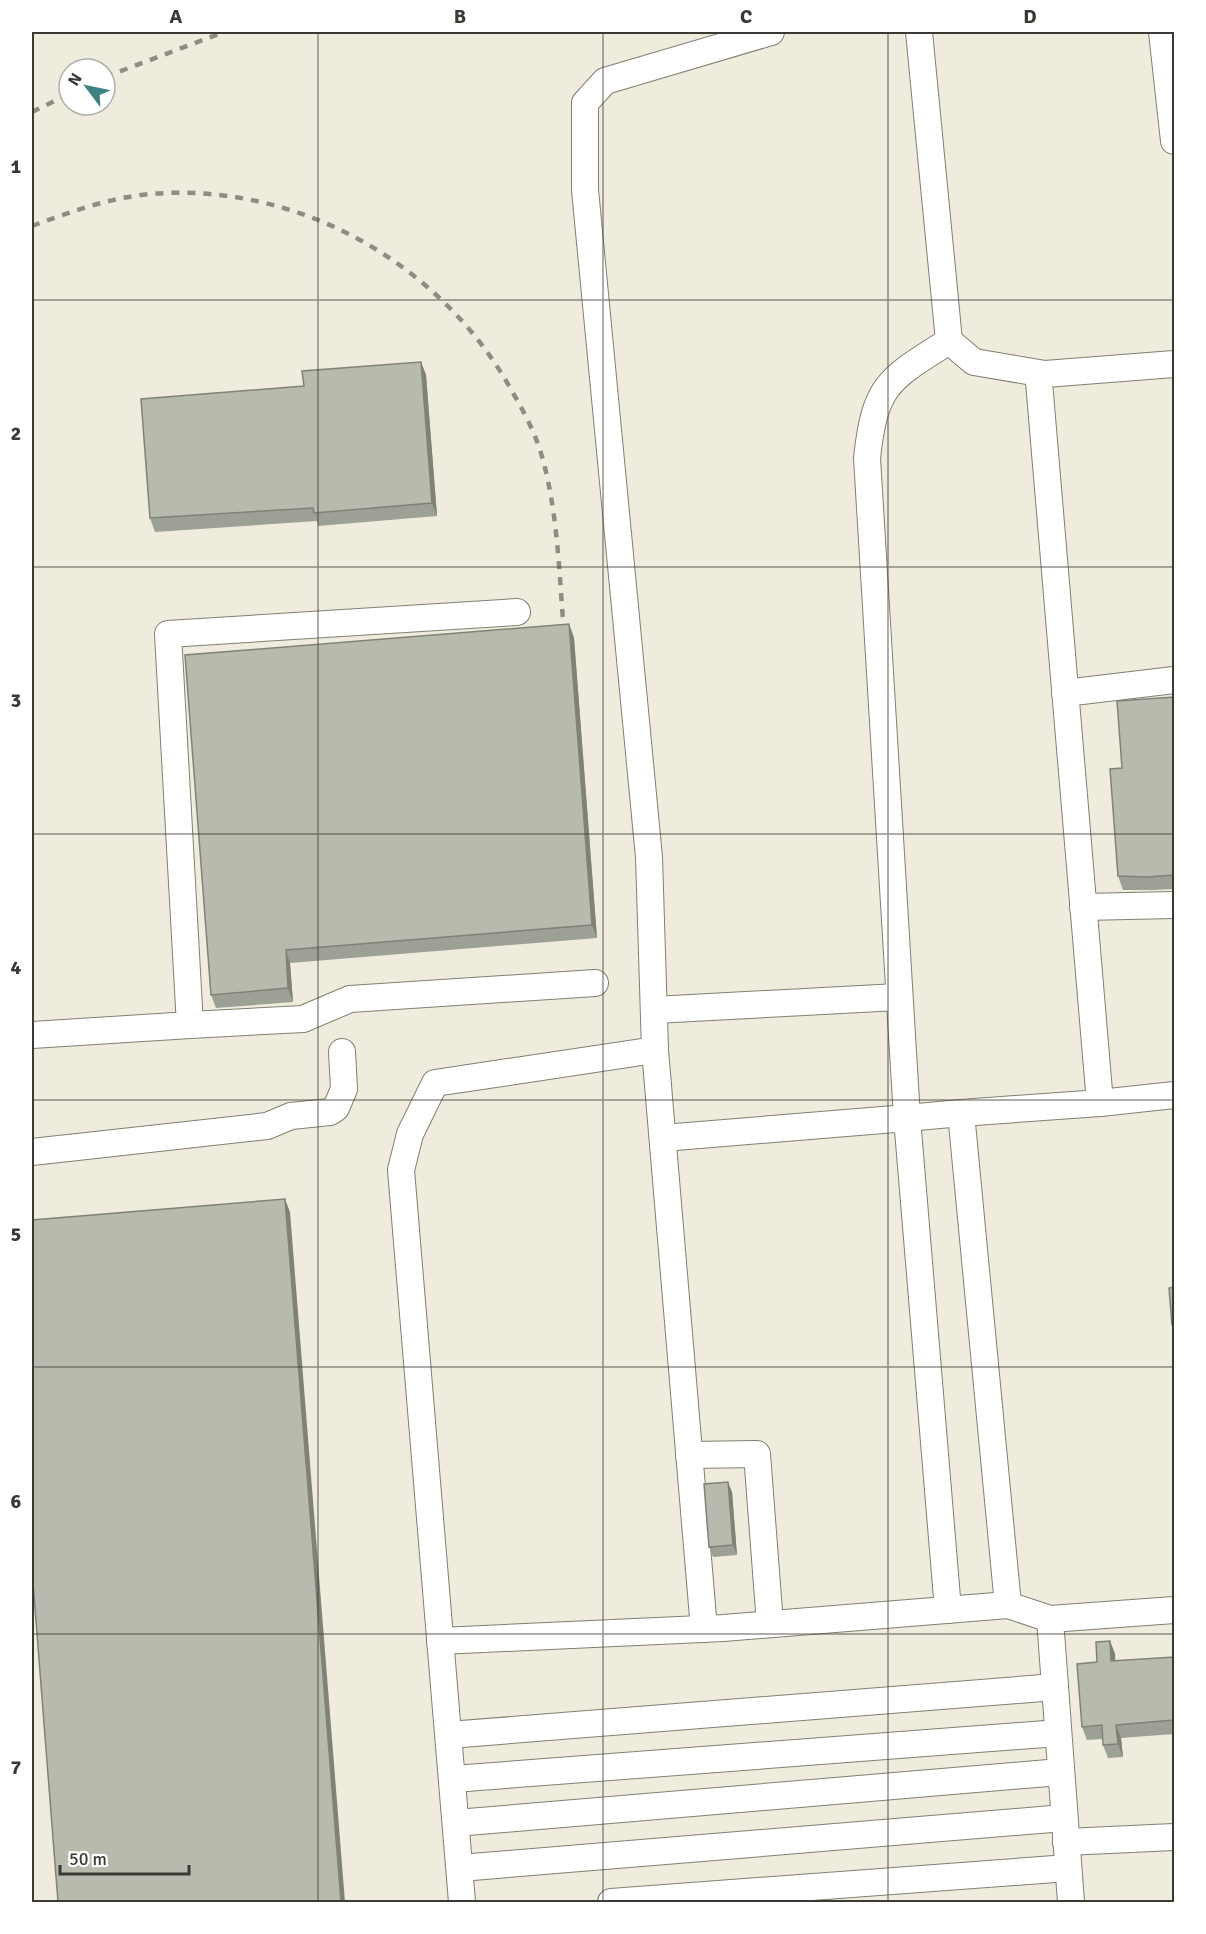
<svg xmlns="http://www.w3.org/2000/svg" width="1206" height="1934" viewBox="0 0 1206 1934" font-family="Signika,sans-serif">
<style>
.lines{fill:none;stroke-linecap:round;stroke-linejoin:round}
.minor-casing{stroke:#817f71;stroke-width:28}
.minor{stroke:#fff;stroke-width:26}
.rail{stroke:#8f8d83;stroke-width:4.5;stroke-dasharray:8 8;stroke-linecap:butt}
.wall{fill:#9da094}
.shaded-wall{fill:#808278}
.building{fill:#b7baac;stroke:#808278;stroke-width:1.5}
.grid{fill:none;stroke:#3a3933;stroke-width:1.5;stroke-opacity:0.55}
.neatline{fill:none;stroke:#3a3933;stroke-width:2}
.grid-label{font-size:20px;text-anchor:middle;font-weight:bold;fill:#3a3933}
</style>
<rect width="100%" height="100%" fill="#efecdd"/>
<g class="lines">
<defs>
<g id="minor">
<path d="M 919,32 L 949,341 L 974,362 L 1045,374"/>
<path d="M 1162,32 L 1174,141"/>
<path d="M 949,341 C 889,379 875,384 867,458 L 907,1118 L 961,1113"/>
<path d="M 1065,693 L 1174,680"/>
<path d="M 1083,907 L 1174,905"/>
<path d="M 654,1010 L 898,997"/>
<path d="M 190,1025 L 303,1019 L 350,999 L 595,983"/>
<path d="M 32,1035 L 190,1025 L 168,634 L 517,612"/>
<path d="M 655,1050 L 704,1629"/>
<path d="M 1100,1103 L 1174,1095"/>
<path d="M 663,1138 L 907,1118 L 948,1610"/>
<path d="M 32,1152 L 267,1126 L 291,1116 L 330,1112 L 336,1108 L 344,1089 L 342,1052"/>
<path d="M 689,1455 L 757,1454 L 770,1624"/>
<path d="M 1050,1619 L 1008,1605 L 961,1113 L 1100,1103 L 1039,382 L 1045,374 L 1174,364"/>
<path d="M 440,1641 L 723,1628 L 1008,1605"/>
<path d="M 449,1735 L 1055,1687"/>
<path d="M 453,1779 L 1058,1733"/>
<path d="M 456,1823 L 1060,1772"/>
<path d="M 1066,1842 L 1174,1837"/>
<path d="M 460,1868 L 1064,1818"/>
<path d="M 462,1902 L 401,1170 L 410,1134 L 435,1083 L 655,1050 L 649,857 L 585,190 L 585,103 L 605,81 L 771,32"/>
<path d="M 611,1902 L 1068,1868"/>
<path d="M 1071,1902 L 1050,1619 L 1174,1610"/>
</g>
</defs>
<use href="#minor" class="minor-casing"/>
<use href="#minor" class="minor"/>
<g class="rail">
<path d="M 105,77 L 224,32"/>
<path d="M 32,112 L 69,94"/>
<path d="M 32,226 C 70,212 108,198 150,194 C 293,182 432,258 505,379 C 519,403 533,427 541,453 C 558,511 559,573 564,633"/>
</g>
</g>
<g class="wall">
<path d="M 421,362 L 426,375 L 437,516 L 318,526 L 317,521 L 155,532 L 150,518 L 304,386 Z"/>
<path d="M 569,624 L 574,638 L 597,938 L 290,963 L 293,1002 L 216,1008 L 211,995 Z"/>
<path d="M 1174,697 L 1174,889 L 1152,890 L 1123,890 L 1118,876 L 1122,768 Z"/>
<path d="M 732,1492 L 737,1555 L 713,1557 L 709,1547 Z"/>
<path d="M 1110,1641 L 1115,1654 L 1115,1661 L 1174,1657 L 1174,1734 L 1121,1738 L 1123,1757 L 1108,1758 L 1103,1745 L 1103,1739 L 1087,1740 L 1082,1727 L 1097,1662 Z"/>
</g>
<g class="shaded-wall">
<path d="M 421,362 L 426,375 L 437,516 L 432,503 Z"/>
<path d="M 569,624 L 574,638 L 597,938 L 592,925 Z"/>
<path d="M 286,950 L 290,963 L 293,1002 L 288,988 Z"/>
<path d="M 285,1199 L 290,1212 L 345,1902 L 341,1902 Z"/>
<path d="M 728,1482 L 732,1492 L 737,1555 L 733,1545 Z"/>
<path d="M 1110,1641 L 1115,1654 L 1116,1675 L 1111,1661 Z"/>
<path d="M 1116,1725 L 1121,1738 L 1123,1757 L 1118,1744 Z"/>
</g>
<g class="building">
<path d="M 421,362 L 432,503 L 314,513 L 313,508 L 150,518 L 141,399 L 304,386 L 302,371 Z"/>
<path d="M 569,624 L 592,925 L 286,950 L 288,988 L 211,995 L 185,655 Z"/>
<path d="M 1174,697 L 1174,875 L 1147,877 L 1118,876 L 1110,769 L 1122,768 L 1117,701 Z"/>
<path d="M 285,1199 L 341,1902 L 58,1902 L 32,1570 L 32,1220 Z"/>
<path d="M 1174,1287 L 1174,1325 L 1172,1325 L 1169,1288 Z"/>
<path d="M 728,1482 L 733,1545 L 709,1547 L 704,1484 Z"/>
<path d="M 1110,1641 L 1111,1661 L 1174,1657 L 1174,1720 L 1116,1725 L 1118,1744 L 1103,1745 L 1102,1725 L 1082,1727 L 1077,1664 L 1097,1662 L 1096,1642 Z"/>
</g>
<path class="grid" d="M 318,32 L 318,1902M 603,32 L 603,1902M 888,32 L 888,1902M 32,300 L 1174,300M 32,567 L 1174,567M 32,834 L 1174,834M 32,1100 L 1174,1100M 32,1367 L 1174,1367M 32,1634 L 1174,1634"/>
<rect width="1206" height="1934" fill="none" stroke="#ffffff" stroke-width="66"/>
<g transform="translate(87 87) rotate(302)"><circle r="28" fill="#ffffff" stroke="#b0b0ad" stroke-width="1.5"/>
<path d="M0-4.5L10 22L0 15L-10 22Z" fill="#3c8481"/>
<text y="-9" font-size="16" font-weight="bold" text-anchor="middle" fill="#3a3933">N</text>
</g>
<path d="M60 1865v9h129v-9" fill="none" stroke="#3a3933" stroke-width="3"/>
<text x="69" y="1865" font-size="18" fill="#3a3933" stroke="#ffffff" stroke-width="4.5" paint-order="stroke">50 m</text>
<rect x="33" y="33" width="1140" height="1868" class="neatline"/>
<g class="grid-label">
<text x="176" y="23">A</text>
<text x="460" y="23">B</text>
<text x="746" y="23">C</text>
<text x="1030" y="23">D</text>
<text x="16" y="173">1</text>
<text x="16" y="440">2</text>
<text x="16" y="707">3</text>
<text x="16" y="974">4</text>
<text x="16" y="1241">5</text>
<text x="16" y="1508">6</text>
<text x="16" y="1774">7</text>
</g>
</svg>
